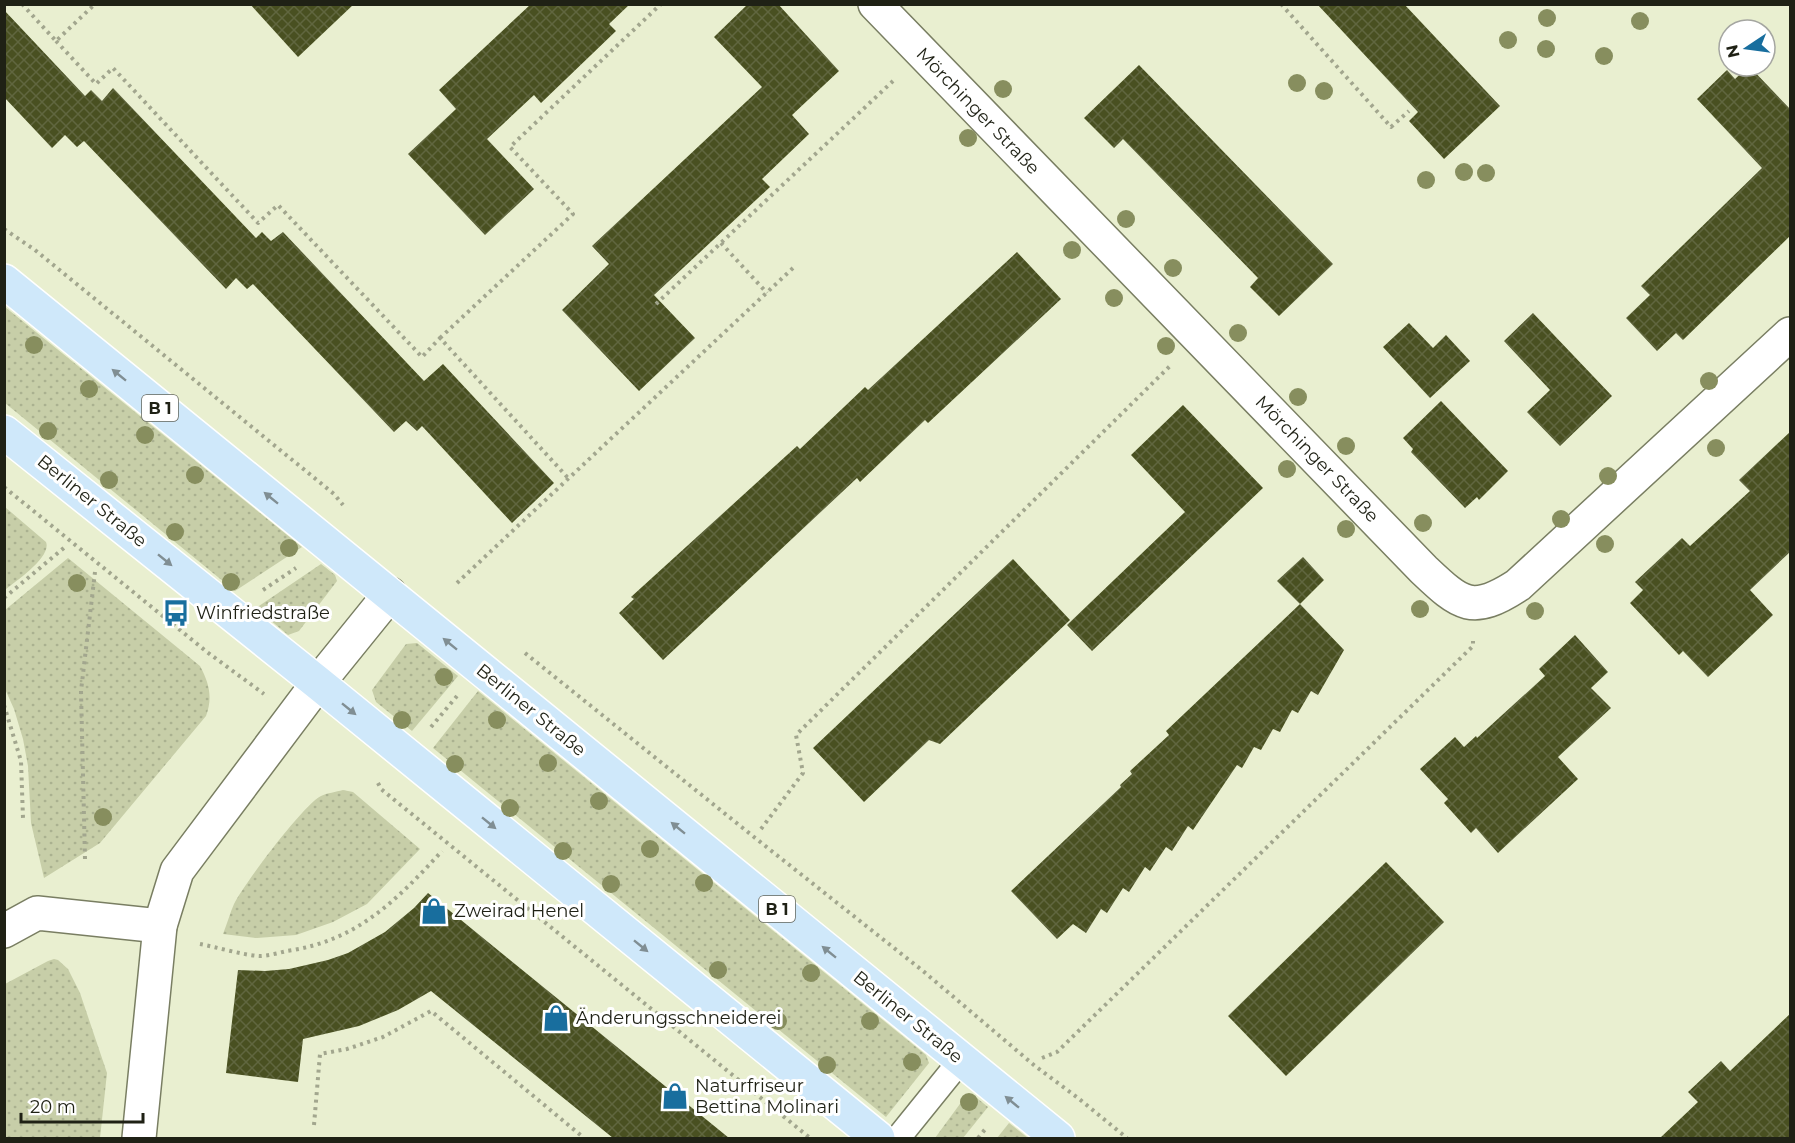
<svg xmlns="http://www.w3.org/2000/svg" width="1795" height="1143" viewBox="0 0 1795 1143" font-family="Montserrat,sans-serif">
<style>
.grass{fill:url(#grass-dots)}
.building{fill:url(#building-cross-hatch)}
.lines{fill:none;stroke-linecap:round;stroke-linejoin:round}
.service-casing{stroke:#797e62;stroke-width:27}
.minor-casing{stroke:#797e62;stroke-width:36}
.primary-casing{stroke:#fff;stroke-width:36}
.path{stroke:#a2a68e;stroke-width:4;stroke-dasharray:3 4.5;stroke-linecap:butt}
.service{stroke:#fff;stroke-width:24}
.minor{stroke:#fff;stroke-width:33}
.primary{stroke:#cfe8fa;stroke-width:33}
.tree{fill:#878e5e}
.oneway{fill:#808e93}
.labels{text-anchor:middle;stroke-width:6;stroke-linejoin:round;paint-order:stroke}
.shield{fill:#fff;stroke:#62645b;stroke-width:1.5}
.shield-label{font-size:16px;font-weight:bold;fill:#1f2115}
.street-label{font-size:18px;fill:#1f2115;stroke:#fff}
.poi-label{font-size:18px;fill:#1f2115;stroke:#fff;text-anchor:start}
</style>
<defs>
<pattern id="grass-dots" width="8" height="8" patternUnits="userSpaceOnUse" patternTransform="scale(1.5)"><rect width="8" height="8" fill="#c7cea8"/><path d="M2 2h.1M6 6h.1" fill="none" stroke="#aab190" stroke-width="1.8" stroke-linecap="round"/></pattern>
<pattern id="building-cross-hatch" width="8" height="8" patternUnits="userSpaceOnUse" patternTransform="scale(1.5)"><rect width="8" height="8" fill="#495021"/><path d="M0 0l8 8M0 8l8-8" fill="none" stroke="#60663f"/></pattern>
</defs>
<rect width="100%" height="100%" fill="#e9efd0"/>
<g class="grass">
<path d="M 5,307 L 302,547 L 235,591 L 5,403 Z"/>
<path d="M 5,507 L 46,542 C 52,557 16,581 5,590 Z"/>
<path d="M 68,558 L 200,666 C 209,683 213,697 206,716 L 100,843 L 44,878 L 31,823 L 28,766 L 23,739 L 14,709 L 5,689 L 5,610 Z"/>
<path d="M 321,564 L 335,575 L 337,581 L 299,631 L 288,635 L 256,608 Z"/>
<path d="M 417,643 L 458,676 L 412,731 L 376,702 L 372,690 L 406,644 Z"/>
<path d="M 478,691 L 926,1055 L 929,1063 L 886,1117 L 433,748 Z"/>
<path d="M 343,790 L 353,792 L 420,849 L 367,904 L 333,922 L 296,935 L 257,938 L 223,934 C 227,924 230,913 234,904 C 244,884 303,805 321,796 C 327,793 336,792 343,790 Z"/>
<path d="M 54,959 L 58,960 L 68,969 L 80,993 L 107,1073 L 100,1138 L 5,1138 L 5,984 L 48,961 Z"/>
<path d="M 972,1094 L 988,1107 L 963,1138 L 935,1138 L 965,1097 Z"/>
<path d="M 1009,1123 L 1028,1138 L 997,1138 Z"/>
</g>
<g class="building">
<path d="M 250,4 L 354,4 L 298,57 Z"/>
<path d="M 531,4 L 630,4 L 609,24 L 616,31 L 541,103 L 534,95 L 487,139 L 534,189 L 485,235 L 408,154 L 456,109 L 439,90 Z"/>
<path d="M 748,4 L 778,4 L 839,71 L 792,115 L 809,134 L 762,179 L 770,187 L 654,295 L 695,338 L 639,391 L 562,310 L 609,264 L 592,246 L 762,87 L 714,37 Z"/>
<path d="M 1317,4 L 1404,4 L 1500,106 L 1444,159 L 1409,121 L 1418,112 Z"/>
<path d="M 4,10 L 85,96 L 91,90 L 102,101 L 113,88 L 256,238 L 262,232 L 271,241 L 283,232 L 424,381 L 443,364 L 554,483 L 512,523 L 422,426 L 417,431 L 406,421 L 394,432 L 253,284 L 247,289 L 236,278 L 226,289 L 84,141 L 77,147 L 65,135 L 52,148 L 4,97 Z"/>
<path d="M 1139,65 L 1333,264 L 1279,316 L 1250,287 L 1258,278 L 1123,139 L 1114,148 L 1084,118 Z"/>
<path d="M 1749,66 L 1791,110 L 1791,235 L 1683,340 L 1676,333 L 1657,351 L 1626,318 L 1650,295 L 1641,286 L 1762,168 L 1697,99 L 1727,70 L 1735,79 Z"/>
<path d="M 1017,252 L 1061,299 L 928,423 L 925,420 L 860,482 L 857,478 L 663,660 L 619,613 L 634,599 L 631,597 L 797,446 L 800,449 L 865,387 L 868,390 Z"/>
<path d="M 1533,313 L 1612,396 L 1560,446 L 1527,412 L 1550,390 L 1504,341 Z"/>
<path d="M 1409,323 L 1433,348 L 1446,335 L 1470,361 L 1430,398 L 1383,347 Z"/>
<path d="M 1441,401 L 1508,471 L 1479,500 L 1477,497 L 1465,508 L 1411,452 L 1413,449 L 1403,438 Z"/>
<path d="M 1183,405 L 1263,488 L 1092,651 L 1067,625 L 1185,512 L 1131,455 Z"/>
<path d="M 1791,431 L 1791,551 L 1750,590 L 1773,615 L 1708,677 L 1683,651 L 1679,655 L 1630,603 L 1643,590 L 1635,582 L 1682,538 L 1690,546 L 1750,491 L 1739,480 Z"/>
<path d="M 1303,557 L 1324,580 L 1300,604 L 1277,581 Z"/>
<path d="M 1013,559 L 1070,620 L 940,744 L 929,740 L 864,802 L 813,748 Z"/>
<path d="M 1300,604 L 1344,650 L 1318,695 L 1311,691 L 1298,713 L 1292,710 L 1280,732 L 1273,729 L 1261,750 L 1254,747 L 1242,768 L 1237,765 L 1193,830 L 1188,826 L 1172,851 L 1166,847 L 1150,871 L 1145,867 L 1129,892 L 1123,888 L 1107,913 L 1101,909 L 1086,933 L 1073,924 L 1057,939 L 1011,891 L 1121,787 L 1120,785 L 1132,774 L 1130,771 L 1169,735 L 1166,731 Z"/>
<path d="M 1575,635 L 1608,672 L 1591,688 L 1611,708 L 1558,757 L 1578,779 L 1498,853 L 1476,828 L 1471,833 L 1444,803 L 1448,799 L 1420,769 L 1455,737 L 1464,747 L 1476,736 L 1477,738 L 1545,676 L 1539,669 Z"/>
<path d="M 1386,862 L 1444,922 L 1286,1076 L 1228,1016 Z"/>
<path d="M 428,893 L 510,960 L 729,1138 L 613,1138 L 431,991 L 398,1010 L 359,1026 L 303,1039 L 298,1082 L 226,1073 L 238,970 L 265,971 L 289,969 L 328,960 L 348,953 L 385,932 L 414,908 Z"/>
<path d="M 1791,1013 L 1791,1138 L 1660,1138 L 1698,1102 L 1688,1092 L 1721,1061 L 1730,1071 Z"/>
</g>
<g class="lines">
<defs>
<path id="service" d="M 898,1138 L 961,1060"/>
<g id="minor">
<path d="M 875,4 L 1424,570 C 1461,605 1472,615 1518,585 L 1790,334"/>
<path d="M 4,931 L 37,913 L 160,926"/>
<path d="M 139,1138 L 160,926 L 177,871 L 318,683 L 390,594"/>
</g>
<g id="primary">
<path d="M 4,281 L 1058,1138"/>
<path d="M 4,432 L 318,683 L 878,1138"/>
</g>
</defs>
<use href="#service" class="service-casing"/>
<use href="#minor" class="minor-casing"/>
<use href="#primary" class="primary-casing"/>
<g class="path">
<path d="M 22,4 L 56,41 L 95,4"/>
<path d="M 1281,4 L 1391,127 L 1409,111"/>
<path d="M 56,41 L 96,84 L 113,68 L 258,223 L 278,205 L 422,357 L 440,338 L 569,479"/>
<path d="M 4,229 L 35,250 L 334,494 L 343,505"/>
<path d="M 721,243 L 767,293"/>
<path d="M 656,304 L 893,81"/>
<path d="M 440,338 L 573,214 L 510,147 L 661,4"/>
<path d="M 4,487 L 207,652 L 264,694"/>
<path d="M 457,583 L 793,268"/>
<path d="M 263,590 L 296,568"/>
<path d="M 4,598 L 65,547"/>
<path d="M 525,653 L 754,837 L 923,971 L 1035,1066 L 1078,1098 L 1127,1138"/>
<path d="M 4,705 L 21,761 L 23,818"/>
<path d="M 431,727 L 457,696"/>
<path d="M 378,783 L 381,789 L 810,1138"/>
<path d="M 761,829 L 803,773 L 796,735 L 1171,365"/>
<path d="M 85,859 L 81,691 L 95,572"/>
<path d="M 200,944 C 216,947 243,955 259,956 C 268,956 278,953 287,951 C 357,941 396,901 442,851"/>
<path d="M 1042,1058 L 1057,1052 L 1473,646 L 1473,641"/>
<path d="M 314,1125 L 320,1054 L 347,1049 L 383,1037 L 431,1011 L 584,1138"/>
<path d="M 978,1138 L 987,1127"/>
</g>
<use href="#service" class="service"/>
<use href="#minor" class="minor"/>
<use href="#primary" class="primary"/>
</g>
<g class="tree">
<circle cx="1547" cy="18" r="9"/>
<circle cx="1640" cy="21" r="9"/>
<circle cx="1508" cy="40" r="9"/>
<circle cx="1546" cy="49" r="9"/>
<circle cx="1604" cy="56" r="9"/>
<circle cx="1297" cy="83" r="9"/>
<circle cx="1003" cy="89" r="9"/>
<circle cx="1324" cy="91" r="9"/>
<circle cx="968" cy="138" r="9"/>
<circle cx="1464" cy="172" r="9"/>
<circle cx="1486" cy="173" r="9"/>
<circle cx="1426" cy="180" r="9"/>
<circle cx="1126" cy="219" r="9"/>
<circle cx="1072" cy="250" r="9"/>
<circle cx="1173" cy="268" r="9"/>
<circle cx="1114" cy="298" r="9"/>
<circle cx="1238" cy="333" r="9"/>
<circle cx="34" cy="345" r="9"/>
<circle cx="1166" cy="346" r="9"/>
<circle cx="1709" cy="381" r="9"/>
<circle cx="89" cy="389" r="9"/>
<circle cx="1298" cy="397" r="9"/>
<circle cx="48" cy="431" r="9"/>
<circle cx="145" cy="435" r="9"/>
<circle cx="1346" cy="446" r="9"/>
<circle cx="1716" cy="448" r="9"/>
<circle cx="1287" cy="469" r="9"/>
<circle cx="195" cy="475" r="9"/>
<circle cx="1608" cy="476" r="9"/>
<circle cx="109" cy="480" r="9"/>
<circle cx="1561" cy="519" r="9"/>
<circle cx="1423" cy="523" r="9"/>
<circle cx="1346" cy="529" r="9"/>
<circle cx="175" cy="532" r="9"/>
<circle cx="1605" cy="544" r="9"/>
<circle cx="289" cy="548" r="9"/>
<circle cx="231" cy="582" r="9"/>
<circle cx="77" cy="583" r="9"/>
<circle cx="1420" cy="609" r="9"/>
<circle cx="1535" cy="611" r="9"/>
<circle cx="444" cy="677" r="9"/>
<circle cx="402" cy="720" r="9"/>
<circle cx="497" cy="720" r="9"/>
<circle cx="548" cy="763" r="9"/>
<circle cx="455" cy="764" r="9"/>
<circle cx="599" cy="801" r="9"/>
<circle cx="510" cy="808" r="9"/>
<circle cx="103" cy="817" r="9"/>
<circle cx="650" cy="849" r="9"/>
<circle cx="563" cy="851" r="9"/>
<circle cx="704" cy="883" r="9"/>
<circle cx="611" cy="884" r="9"/>
<circle cx="718" cy="970" r="9"/>
<circle cx="811" cy="973" r="9"/>
<circle cx="778" cy="1021" r="9"/>
<circle cx="870" cy="1021" r="9"/>
<circle cx="912" cy="1062" r="9"/>
<circle cx="827" cy="1065" r="9"/>
<circle cx="969" cy="1102" r="9"/>
</g>
<defs><path id="oneway-solid" d="M-6-.8H1V-3.2L6.5 0L1 3.2V.8H-6Z" transform="scale(1.5)"/></defs>
<g class="oneway">
<use href="#oneway-solid" transform="translate(119 375) rotate(-141)"/>
<use href="#oneway-solid" transform="translate(271 498) rotate(-141)"/>
<use href="#oneway-solid" transform="translate(165 560) rotate(39)"/>
<use href="#oneway-solid" transform="translate(450 644) rotate(-141)"/>
<use href="#oneway-solid" transform="translate(349 709) rotate(39)"/>
<use href="#oneway-solid" transform="translate(489 823) rotate(39)"/>
<use href="#oneway-solid" transform="translate(678 828) rotate(-141)"/>
<use href="#oneway-solid" transform="translate(641 946) rotate(39)"/>
<use href="#oneway-solid" transform="translate(829 952) rotate(-141)"/>
<use href="#oneway-solid" transform="translate(1012 1102) rotate(-141)"/>
</g>
<defs>
<symbol id="bus-bare" viewBox="-9 -9 18 18"><path d="M-5-6H5V4H4V6H2V4H-2V6H-4V4H-5ZM-3.5-4V0h7V-4ZM-3.5 1.2v1.5H-2V1.2ZM2 1.2v1.5H3.5V1.2Z" fill="#186e9e" stroke="#fff" stroke-width="2.5" paint-order="stroke"/></symbol>
<symbol id="shop-bare" viewBox="-9 -9 18 18"><path d="M-5-2.5h2.3a2.7 3.5 0 0 1 5.4 0H5L5.5 6h-11ZM-1.5-2.5h3a1.5 2.3 0 0 0-3 0Z" fill="#186e9e" stroke="#fff" stroke-width="2.5" paint-order="stroke"/></symbol>
</defs>
<g fill-rule="evenodd">
<use href="#bus-bare" x="157" y="594" width="38" height="38"/>
<use href="#shop-bare" x="415" y="892" width="38" height="38"/>
<use href="#shop-bare" x="537" y="999" width="38" height="38"/>
<use href="#shop-bare" x="656" y="1077" width="38" height="38"/>
</g>
<g class="labels">
<g class="shield">
<rect x="142" y="395" width="36" height="26" rx="4.5"/>
<rect x="759" y="896" width="36" height="26" rx="4.5"/>
</g>
<g class="shield-label">
<text x="160" y="414">B 1</text>
<text x="777" y="915">B 1</text>
</g>
<g class="street-label">
<text transform="translate(978 111) rotate(46)" y="6">Mörchinger Straße</text>
<text transform="translate(1317 459) rotate(46)" y="6">Mörchinger Straße</text>
<text transform="translate(92 501) rotate(39)" y="6">Berliner Straße</text>
<text transform="translate(531 710) rotate(39)" y="6">Berliner Straße</text>
<text transform="translate(908 1017) rotate(39)" y="6">Berliner Straße</text>
</g>
<g class="poi-label">
<text x="196" y="619">Winfriedstraße</text>
<text x="454" y="917">Zweirad Henel</text>
<text x="576" y="1024">Änderungsschneiderei</text>
<text x="695" y="1092">Naturfriseur<tspan x="695" dy="21">Bettina Molinari</tspan></text>
</g>
</g>
<rect width="1795" height="1143" fill="none" stroke="#1f2115" stroke-width="12"/>
<g transform="translate(1747 48) rotate(257)"><circle r="28" fill="#ffffff" stroke="#a5a6a1" stroke-width="1.5"/>
<path d="M0-4.5L10 22L0 15L-10 22Z" fill="#186e9e"/>
<text y="-9" font-size="16" font-weight="bold" text-anchor="middle" fill="#1f2115">N</text>
</g>
<path d="M21 1113v9h122v-9" fill="none" stroke="#1f2115" stroke-width="3"/>
<text x="30" y="1113" font-size="18" fill="#1f2115" stroke="#ffffff" stroke-width="4.5" paint-order="stroke">20 m</text>
</svg>
